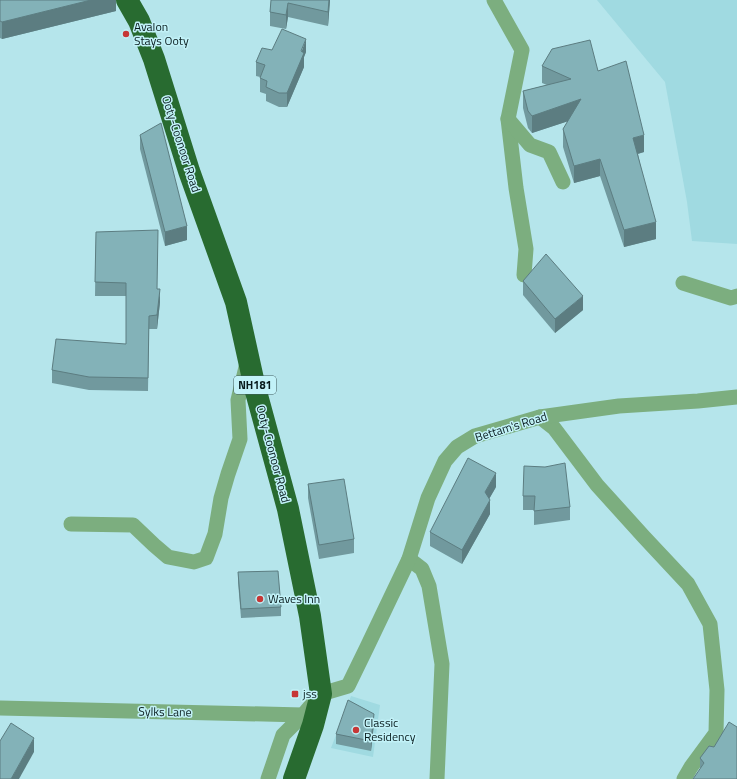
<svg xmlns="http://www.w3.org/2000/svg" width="737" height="779" viewBox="0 0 737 779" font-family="'Titillium Web',sans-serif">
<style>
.built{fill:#a0dae1}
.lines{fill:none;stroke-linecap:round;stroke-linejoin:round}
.street{stroke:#7cae7f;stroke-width:15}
.highway{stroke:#286b30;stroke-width:22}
.wall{fill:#71999e}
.shaded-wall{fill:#5c7d81}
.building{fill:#83b2b8;stroke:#5c7d81}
.poi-dot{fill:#c63736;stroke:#c2f2f8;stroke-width:1.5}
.labels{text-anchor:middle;stroke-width:3;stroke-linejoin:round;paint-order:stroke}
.shield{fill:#c2f2f8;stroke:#405c5f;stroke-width:1}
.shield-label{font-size:11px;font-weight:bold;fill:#081b1d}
.poi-label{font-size:12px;fill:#081b1d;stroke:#c2f2f8;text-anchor:start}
.street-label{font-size:12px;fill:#081b1d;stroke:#c2f2f8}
</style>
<rect width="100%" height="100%" fill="#b5e5eb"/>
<g class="built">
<path d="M 597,0 L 737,0 L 737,244 L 692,241 L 687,202 L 665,82 Z"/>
<path d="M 351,696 L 380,705 L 373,757 L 331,748 Z"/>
</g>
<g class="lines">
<g class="street">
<path d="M 494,0 L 522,50 L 508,119 L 516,188 L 526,249 L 524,275"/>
<path d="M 508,119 L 530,145 L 549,152 L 563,182"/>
<path d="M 683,283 L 731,298 L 737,296"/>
<path d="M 540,417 L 554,428 L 597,485 L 644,537 L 688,584 L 710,624 L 717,690 L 716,733 L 691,767 L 684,779"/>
<path d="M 71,524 L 133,525 L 154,545 L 168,557 L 194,562 L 206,558 L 215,534 L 221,498 L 228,474 L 240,439 L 238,400 L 247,363"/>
<path d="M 409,559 L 422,569 L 429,586 L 442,664 L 437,779"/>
<path d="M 0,708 L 303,715 L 321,694 L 348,686 L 367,647 L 409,559 L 428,498 L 445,461 L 457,447 L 475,436 L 540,417 L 619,406 L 698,401 L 737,397"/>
<path d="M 268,779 L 283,735 L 303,715"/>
</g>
<path class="highway" d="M 127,0 L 139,21 L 154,59 L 189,171 L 236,302 L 255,388 L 288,509 L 310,616 L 321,694 L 313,725 L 294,779"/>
</g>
<g class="wall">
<path d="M 0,0 L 116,0 L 116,11 L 2,39 L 0,38 Z"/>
<path d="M 271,0 L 330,0 L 328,26 L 288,17 L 286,29 L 270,26 L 270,12 Z"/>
<path d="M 272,50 L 306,52 L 304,57 L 304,67 L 287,107 L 279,107 L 266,101 L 266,94 L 260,92 L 260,77 L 256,76 L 256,62 Z"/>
<path d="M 542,66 L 598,71 L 644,152 L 638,154 L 656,239 L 624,247 L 600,176 L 574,183 L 563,147 L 563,129 L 568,121 L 532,133 L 528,128 L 523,108 L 523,91 L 547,85 L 542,83 Z"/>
<path d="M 140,135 L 187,240 L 165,246 L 140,149 Z"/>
<path d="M 96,232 L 157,289 L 160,302 L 157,329 L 149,329 L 148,391 L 89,390 L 52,383 L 52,370 L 126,344 L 126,296 L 95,296 Z"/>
<path d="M 523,281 L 583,310 L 555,333 L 523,295 Z"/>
<path d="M 545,467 L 570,507 L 570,520 L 534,525 L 534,510 L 523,510 L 523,496 Z"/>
<path d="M 308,484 L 354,539 L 354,553 L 319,559 L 308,498 Z"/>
<path d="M 496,487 L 489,499 L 490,514 L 462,564 L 430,546 L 430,532 Z"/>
<path d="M 238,572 L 281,607 L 281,616 L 241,618 L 238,582 Z"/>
<path d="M 374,723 L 371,751 L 336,744 L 336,734 Z"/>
<path d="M 714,747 L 700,769 L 700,758 Z"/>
</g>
<g class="shaded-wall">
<path d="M 91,0 L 116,0 L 116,11 L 2,39 L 2,22 Z"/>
<path d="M 329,0 L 330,0 L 328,26 L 328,12 Z"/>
<path d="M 288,3 L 288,17 L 286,29 L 286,15 Z"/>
<path d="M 306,39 L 306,52 L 304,57 L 304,67 L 287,107 L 287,93 Z"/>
<path d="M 581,99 L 581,117 L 532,133 L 532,116 Z"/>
<path d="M 644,135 L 644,152 L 633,155 L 633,138 Z"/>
<path d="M 600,159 L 600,176 L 574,183 L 574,166 Z"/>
<path d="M 656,222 L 656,239 L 624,247 L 624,230 Z"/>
<path d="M 187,226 L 187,240 L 165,246 L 165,232 Z"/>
<path d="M 160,289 L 160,302 L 157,329 L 157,315 Z"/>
<path d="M 583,296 L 583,310 L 555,333 L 555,319 Z"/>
<path d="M 496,473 L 496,487 L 485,506 L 485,492 Z"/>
<path d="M 490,500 L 490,514 L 462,564 L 462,550 Z"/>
<path d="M 374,714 L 374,723 L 371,751 L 371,741 Z"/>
<path d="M 34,738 L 34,752 L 19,779 L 11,779 Z"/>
</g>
<g class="building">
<path d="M 0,0 L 91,0 L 2,22 L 0,21 Z"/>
<path d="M 271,0 L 329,0 L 328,12 L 288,3 L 286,15 L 270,12 Z"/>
<path d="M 282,29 L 306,39 L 301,51 L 304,53 L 287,93 L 279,93 L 266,87 L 267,81 L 260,78 L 265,65 L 256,62 L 262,48 L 272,50 Z"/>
<path d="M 590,40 L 598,71 L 626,61 L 644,135 L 633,138 L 656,222 L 624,230 L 600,159 L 574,166 L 563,129 L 581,99 L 532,116 L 528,111 L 523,91 L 571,79 L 542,66 L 552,49 Z"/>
<path d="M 161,123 L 187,226 L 165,232 L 140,135 Z"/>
<path d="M 158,230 L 157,289 L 160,289 L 157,315 L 149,316 L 148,378 L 89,377 L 52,370 L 56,339 L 126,344 L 126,283 L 95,282 L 96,232 Z"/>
<path d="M 546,254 L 583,296 L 555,319 L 523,281 Z"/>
<path d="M 468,458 L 496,473 L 485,492 L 490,500 L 462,550 L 430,532 Z"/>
<path d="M 565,463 L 570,507 L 534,511 L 535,496 L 523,496 L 524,466 L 545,467 Z"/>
<path d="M 344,479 L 354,539 L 319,545 L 308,484 Z"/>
<path d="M 278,571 L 281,607 L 241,609 L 238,572 Z"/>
<path d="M 348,700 L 374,714 L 371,741 L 336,734 Z"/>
<path d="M 729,722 L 737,727 L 737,779 L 693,779 L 704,763 L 700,758 L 709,746 L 714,747 Z"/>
<path d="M 11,723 L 34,738 L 11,779 L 0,779 L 0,741 Z"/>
</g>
<g class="poi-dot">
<circle cx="126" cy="34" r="4"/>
<circle cx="260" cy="599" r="4"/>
<rect x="291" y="690" width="8" height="8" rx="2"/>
<circle cx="356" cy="730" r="4"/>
</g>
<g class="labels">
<rect class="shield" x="234" y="376" width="42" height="18" rx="3"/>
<g class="shield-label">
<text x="255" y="389">NH181</text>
</g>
<g class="poi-label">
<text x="134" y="31">Avalon<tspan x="134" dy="14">Stays Ooty</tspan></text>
<text x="268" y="603">Waves Inn</text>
<text x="303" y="698">jss</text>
<text x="364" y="727">Classic<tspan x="364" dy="14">Residency</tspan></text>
</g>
<g class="street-label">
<text transform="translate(181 144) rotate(72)" y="4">Ooty-Coonoor Road</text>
<text transform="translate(511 427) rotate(-17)" y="4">Bettam's Road</text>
<text transform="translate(273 454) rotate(75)" y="4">Ooty-Coonoor Road</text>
<text transform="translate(165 712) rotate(1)" y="4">Sylks Lane</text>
</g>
</g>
</svg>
